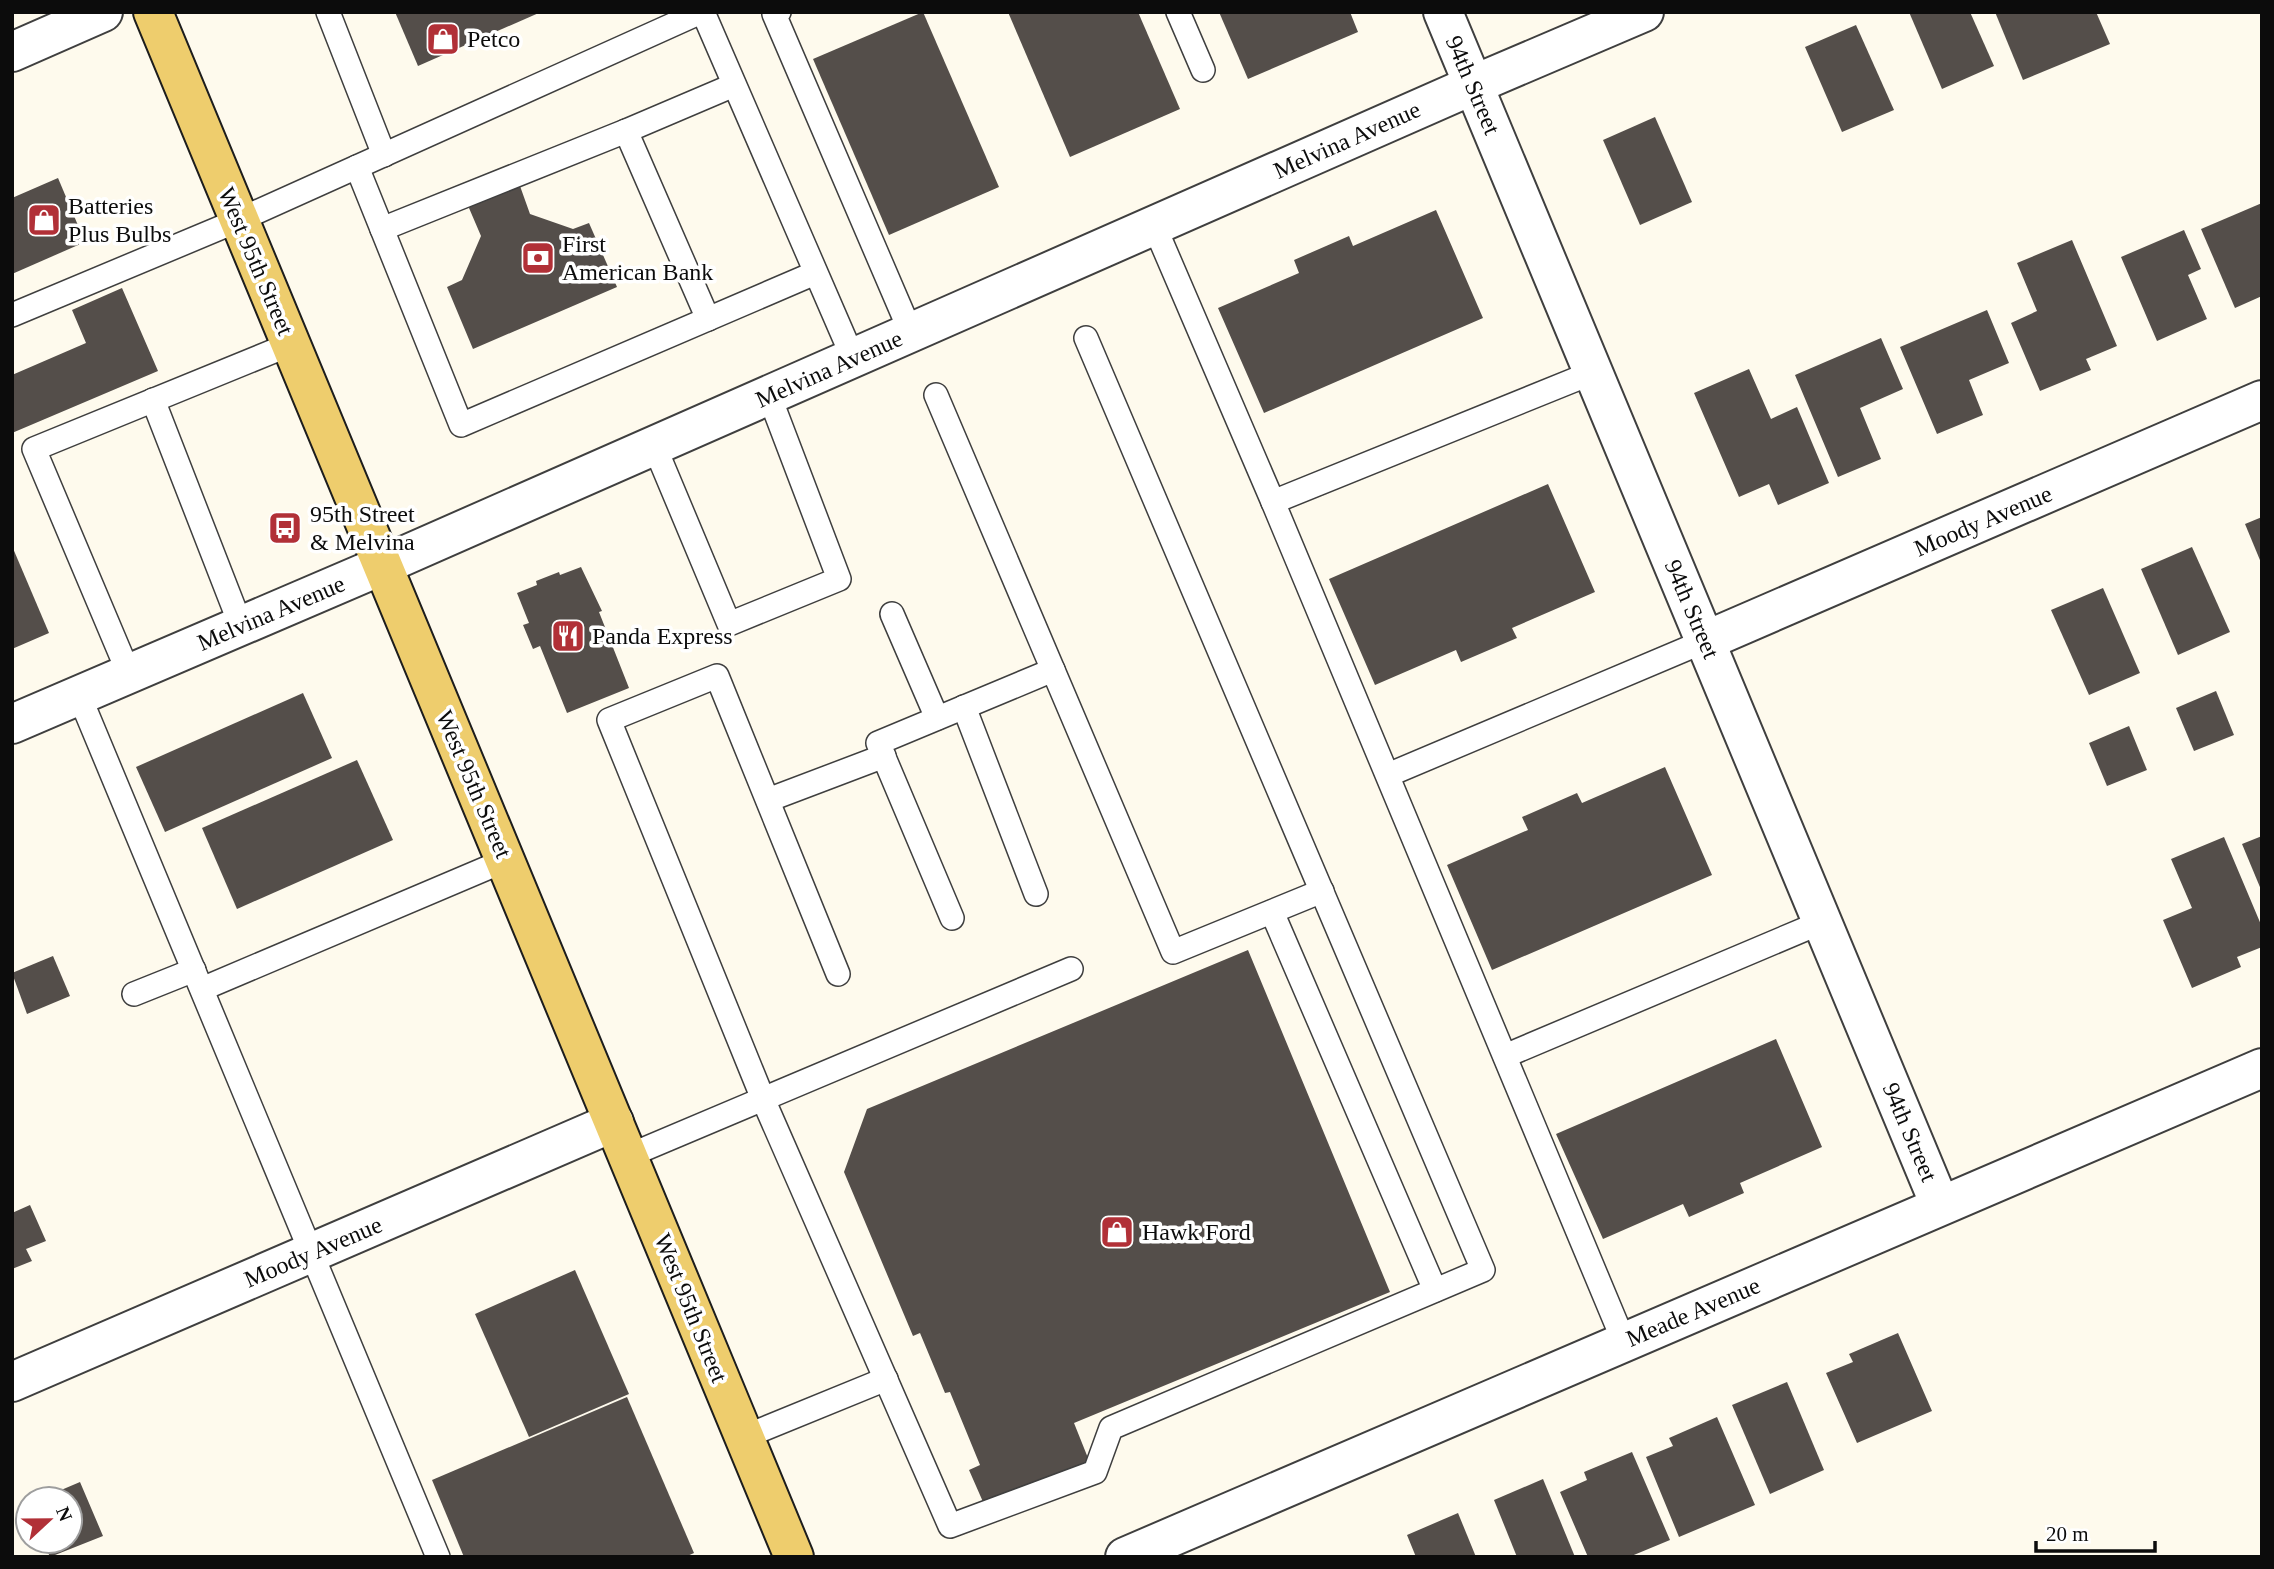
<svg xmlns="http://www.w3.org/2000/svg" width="2274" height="1569" viewBox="0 0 2274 1569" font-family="'Times New Roman',serif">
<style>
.building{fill:#544e4a}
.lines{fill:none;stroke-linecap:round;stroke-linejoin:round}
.lane-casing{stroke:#3f3f3f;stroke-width:26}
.street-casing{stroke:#3f3f3f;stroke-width:42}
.primary-casing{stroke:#1d1d1d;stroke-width:42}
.lane{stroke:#fff;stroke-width:23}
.street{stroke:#fff;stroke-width:38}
.primary{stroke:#eecd6d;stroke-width:38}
.labels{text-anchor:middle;stroke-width:7;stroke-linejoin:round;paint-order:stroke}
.poi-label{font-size:24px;fill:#0c0c0c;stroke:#fff;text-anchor:start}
.street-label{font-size:24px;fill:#0c0c0c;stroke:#fff}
</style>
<rect width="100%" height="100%" fill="#fefaed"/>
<g class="building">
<path d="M 395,12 L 541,12 L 418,66 Z"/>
<path d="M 923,12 L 999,187 L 889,235 L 813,59 Z"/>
<path d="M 1008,12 L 1138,12 L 1180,109 L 1070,157 Z"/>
<path d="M 1219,12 L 1350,12 L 1358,32 L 1248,79 Z"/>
<path d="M 1909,12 L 1970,12 L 1994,66 L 1942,89 Z"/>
<path d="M 1995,12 L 2096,12 L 2110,44 L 2023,80 Z"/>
<path d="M 1856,25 L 1894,110 L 1842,132 L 1805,47 Z"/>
<path d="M 1655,117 L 1692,202 L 1640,225 L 1603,140 Z"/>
<path d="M 500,177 L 520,186 L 530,214 L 573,229 L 589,223 L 617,287 L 473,349 L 447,287 L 462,280 L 481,236 L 469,208 L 477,187 Z"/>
<path d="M 58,178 L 85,242 L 12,274 L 12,198 Z"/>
<path d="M 2262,203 L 2262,296 L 2235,308 L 2201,229 Z"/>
<path d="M 1436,210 L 1483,318 L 1264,413 L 1218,308 L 1299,273 L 1294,260 L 1349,236 L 1353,246 Z"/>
<path d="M 2184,230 L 2201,269 L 2188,275 L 2207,319 L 2157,341 L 2121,257 Z"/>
<path d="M 2072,240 L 2117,346 L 2086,359 L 2091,370 L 2040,391 L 2011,323 L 2037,311 L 2017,263 Z"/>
<path d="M 122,288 L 158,371 L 12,433 L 12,375 L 86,343 L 72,310 Z"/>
<path d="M 1987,310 L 2009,363 L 1969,380 L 1983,415 L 1937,434 L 1900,347 Z"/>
<path d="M 1881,338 L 1903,389 L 1860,408 L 1881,459 L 1838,477 L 1795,375 Z"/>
<path d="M 1749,369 L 1771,419 L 1797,407 L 1829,483 L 1778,505 L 1769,484 L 1739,497 L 1694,393 Z"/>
<path d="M 1548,484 L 1595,592 L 1512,628 L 1517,638 L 1461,662 L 1456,650 L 1375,685 L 1329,579 Z"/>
<path d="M 2262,517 L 2262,565 L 2245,524 Z"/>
<path d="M 12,546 L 49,633 L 12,649 Z"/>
<path d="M 2192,547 L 2230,632 L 2178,655 L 2141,569 Z"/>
<path d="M 581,567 L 602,611 L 599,612 L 629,688 L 567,713 L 540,646 L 533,649 L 523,625 L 529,623 L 517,593 L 537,585 L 536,581 L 559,572 L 560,575 Z"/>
<path d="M 2103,588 L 2140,673 L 2089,695 L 2051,610 Z"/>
<path d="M 2216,691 L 2234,735 L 2194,751 L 2176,708 Z"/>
<path d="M 303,693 L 332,758 L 165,832 L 136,767 Z"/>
<path d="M 2129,726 L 2147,770 L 2107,786 L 2089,743 Z"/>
<path d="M 357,760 L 393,840 L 237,909 L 202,828 Z"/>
<path d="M 1665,767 L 1712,875 L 1492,970 L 1447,865 L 1528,830 L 1522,817 L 1577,793 L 1582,803 Z"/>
<path d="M 2262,836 L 2262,892 L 2242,844 Z"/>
<path d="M 2224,837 L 2262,927 L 2262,947 L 2237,957 L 2241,967 L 2192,988 L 2163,920 L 2192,908 L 2171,859 Z"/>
<path d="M 1248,950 L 1390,1292 L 1074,1423 L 1092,1468 L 987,1511 L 969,1470 L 980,1465 L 950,1392 L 945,1393 L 920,1333 L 913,1336 L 844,1172 L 867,1109 Z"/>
<path d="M 53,956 L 70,996 L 27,1014 L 12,973 Z"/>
<path d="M 1776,1039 L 1822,1147 L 1740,1183 L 1744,1193 L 1689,1217 L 1683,1204 L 1603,1239 L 1556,1134 Z"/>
<path d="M 30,1205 L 46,1241 L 26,1249 L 32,1261 L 12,1269 L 12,1213 Z"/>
<path d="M 575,1270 L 629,1394 L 529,1437 L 475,1314 Z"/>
<path d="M 1898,1333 L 1932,1411 L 1857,1443 L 1826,1373 L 1853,1362 L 1849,1354 Z"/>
<path d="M 1787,1382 L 1824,1470 L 1770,1494 L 1732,1405 Z"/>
<path d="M 627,1397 L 694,1553 L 685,1557 L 464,1557 L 432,1480 Z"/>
<path d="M 1717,1417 L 1755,1505 L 1679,1537 L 1646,1457 L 1673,1446 L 1669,1438 Z"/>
<path d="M 1632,1452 L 1670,1540 L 1629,1557 L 1588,1557 L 1560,1492 L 1587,1480 L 1584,1472 Z"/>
<path d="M 1543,1479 L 1575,1557 L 1517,1557 L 1494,1500 Z"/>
<path d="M 80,1482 L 103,1536 L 50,1557 L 43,1541 L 70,1541 L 70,1499 L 40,1499 Z"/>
<path d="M 1458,1513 L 1476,1557 L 1416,1557 L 1407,1535 Z"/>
</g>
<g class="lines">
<defs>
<g id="lane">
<path d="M 328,12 L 384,155"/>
<path d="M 703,12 L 853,358"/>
<path d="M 779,12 L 774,14 L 911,333"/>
<path d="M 1178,12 L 1203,70"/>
<path d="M 357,167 L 461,425 L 815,273"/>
<path d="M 1154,225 L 1273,502 L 1594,372"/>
<path d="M 382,229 L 626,131"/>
<path d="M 12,315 L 239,220 L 701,12"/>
<path d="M 708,319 L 626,131 L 734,85"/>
<path d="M 936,395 L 1173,952 L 1322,891"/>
<path d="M 153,400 L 241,626"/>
<path d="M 654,445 L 729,624 L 839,579 L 769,395"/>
<path d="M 1273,502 L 1624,1342"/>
<path d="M 892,614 L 937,718"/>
<path d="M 129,674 L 34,449 L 291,344"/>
<path d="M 79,695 L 438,1557"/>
<path d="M 964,707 L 1036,894"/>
<path d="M 1388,775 L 1705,641"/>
<path d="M 768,800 L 884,756"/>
<path d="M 1272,912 L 1435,1290"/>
<path d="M 952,918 L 878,743 L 1053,670"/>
<path d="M 838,974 L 717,676 L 609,720 L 763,1099 L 950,1526 L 1095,1472 L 1111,1428 L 1483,1270 L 1086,338"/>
<path d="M 202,989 L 506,860"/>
<path d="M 134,994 L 194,970"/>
<path d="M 1505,1056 L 1822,922"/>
<path d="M 628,1156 L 1071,969"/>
<path d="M 744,1437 L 886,1379"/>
</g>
<g id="street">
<path d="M 1443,12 L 1940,1205"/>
<path d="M 12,52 L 103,12"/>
<path d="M 1705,641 L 2262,400"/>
<path d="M 12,724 L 383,565 L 1473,85 L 1644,12"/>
<path d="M 12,1382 L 614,1122"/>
<path d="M 1125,1557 L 2262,1068"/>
</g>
<path id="primary" d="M 153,12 L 794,1557"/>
</defs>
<use href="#lane" class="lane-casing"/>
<use href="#street" class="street-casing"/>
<use href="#primary" class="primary-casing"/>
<use href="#lane" class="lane"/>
<use href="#street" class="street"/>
<use href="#primary" class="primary"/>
</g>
<defs>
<symbol id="shop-square" viewBox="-11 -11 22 22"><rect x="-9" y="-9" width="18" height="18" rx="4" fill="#b13037" stroke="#fff"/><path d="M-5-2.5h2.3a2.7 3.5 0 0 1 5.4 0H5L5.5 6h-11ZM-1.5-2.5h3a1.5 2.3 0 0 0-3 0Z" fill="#fff"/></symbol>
<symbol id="bank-square" viewBox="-11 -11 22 22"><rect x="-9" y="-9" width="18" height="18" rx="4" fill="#b13037" stroke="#fff"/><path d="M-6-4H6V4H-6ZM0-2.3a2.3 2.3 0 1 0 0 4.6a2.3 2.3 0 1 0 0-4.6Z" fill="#fff"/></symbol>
<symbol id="bus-square" viewBox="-11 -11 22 22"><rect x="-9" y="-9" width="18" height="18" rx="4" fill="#b13037" stroke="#fff"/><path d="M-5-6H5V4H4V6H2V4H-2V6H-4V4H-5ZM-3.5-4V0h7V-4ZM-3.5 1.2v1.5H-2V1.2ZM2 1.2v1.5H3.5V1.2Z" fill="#fff"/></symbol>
<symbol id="restaurant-square" viewBox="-11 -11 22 22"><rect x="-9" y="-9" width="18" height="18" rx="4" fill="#b13037" stroke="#fff"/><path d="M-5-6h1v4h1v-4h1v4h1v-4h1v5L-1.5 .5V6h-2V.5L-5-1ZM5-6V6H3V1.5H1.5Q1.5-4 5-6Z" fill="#fff"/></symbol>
</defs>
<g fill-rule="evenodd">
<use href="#shop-square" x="424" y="20" width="38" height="38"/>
<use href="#shop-square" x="25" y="201" width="38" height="38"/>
<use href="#bank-square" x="519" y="239" width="38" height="38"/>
<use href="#bus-square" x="266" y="509" width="38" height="38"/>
<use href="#restaurant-square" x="549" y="617" width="38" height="38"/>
<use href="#shop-square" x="1098" y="1213" width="38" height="38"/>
</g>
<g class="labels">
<g class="poi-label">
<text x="467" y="47">Petco</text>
<text x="68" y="214">Batteries<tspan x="68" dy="28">Plus Bulbs</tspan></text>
<text x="562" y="252">First<tspan x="562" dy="28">American Bank</tspan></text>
<text x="310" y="522">95th Street<tspan x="310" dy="28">&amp; Melvina</tspan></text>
<text x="592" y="644">Panda Express</text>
<text x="1142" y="1240">Hawk Ford</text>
</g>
<g class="street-label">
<text transform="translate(1473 85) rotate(67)" y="8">94th Street</text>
<text transform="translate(1347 140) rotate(-24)" y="8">Melvina Avenue</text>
<text transform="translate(256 261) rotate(67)" y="8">West 95th Street</text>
<text transform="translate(829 369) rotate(-24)" y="8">Melvina Avenue</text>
<text transform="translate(1983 521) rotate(-23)" y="8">Moody Avenue</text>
<text transform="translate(1692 609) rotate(67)" y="8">94th Street</text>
<text transform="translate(271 613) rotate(-23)" y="8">Melvina Avenue</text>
<text transform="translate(474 784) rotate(67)" y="8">West 95th Street</text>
<text transform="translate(1910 1132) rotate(67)" y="8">94th Street</text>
<text transform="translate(313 1252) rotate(-23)" y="8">Moody Avenue</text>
<text transform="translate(691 1308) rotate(68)" y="8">West 95th Street</text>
<text transform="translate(1693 1312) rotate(-23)" y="8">Meade Avenue</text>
</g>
</g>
<rect width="2274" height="1569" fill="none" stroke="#0c0c0c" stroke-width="28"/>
<g transform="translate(49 1520) rotate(68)"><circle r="33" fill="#ffffff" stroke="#9e9e9e" stroke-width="2"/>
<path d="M0-5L12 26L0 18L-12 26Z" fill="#b13037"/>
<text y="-10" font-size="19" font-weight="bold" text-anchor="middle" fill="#0c0c0c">N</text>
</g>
<path d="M2036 1541v10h119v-10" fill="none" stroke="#0c0c0c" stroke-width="3.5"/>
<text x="2046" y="1541" font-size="21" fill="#0c0c0c" stroke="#ffffff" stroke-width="5" paint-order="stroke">20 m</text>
</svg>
